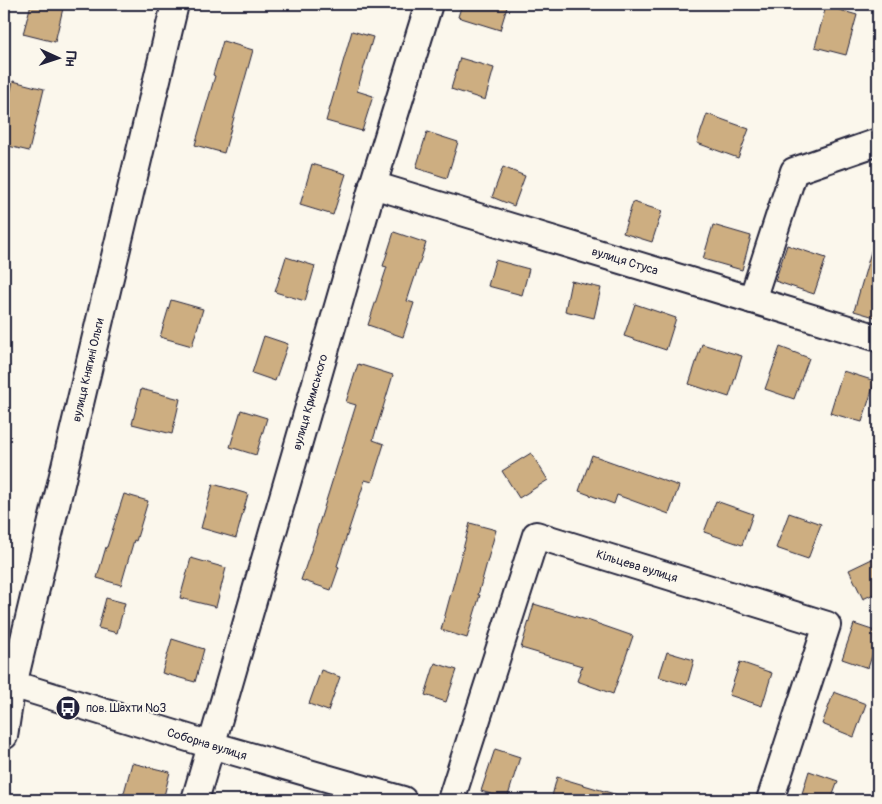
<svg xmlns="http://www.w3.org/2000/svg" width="882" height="804" viewBox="0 0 882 804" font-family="Pangolin,sans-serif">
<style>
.building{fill:#cdae81;stroke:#22223b}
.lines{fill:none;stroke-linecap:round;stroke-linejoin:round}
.minor-casing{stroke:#22223b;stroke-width:30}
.minor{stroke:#fbf7ec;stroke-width:26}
.labels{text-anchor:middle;stroke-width:4;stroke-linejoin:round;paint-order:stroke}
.street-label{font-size:12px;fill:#22223b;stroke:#fbf7ec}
.poi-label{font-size:12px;fill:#22223b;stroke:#fbf7ec;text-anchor:start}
</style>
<rect width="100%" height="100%" fill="#fbf7ec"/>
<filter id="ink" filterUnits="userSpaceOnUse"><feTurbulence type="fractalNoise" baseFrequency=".02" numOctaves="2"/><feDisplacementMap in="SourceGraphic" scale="10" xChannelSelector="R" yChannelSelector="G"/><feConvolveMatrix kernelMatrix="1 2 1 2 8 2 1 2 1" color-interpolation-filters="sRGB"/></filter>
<g filter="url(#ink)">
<g class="building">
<path d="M 31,4 L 64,4 L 55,42 L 23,34 Z"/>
<path d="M 462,4 L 508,4 L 500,30 L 458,17 Z"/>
<path d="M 826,6 L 857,15 L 846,55 L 815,47 Z"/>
<path d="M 352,31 L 373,37 L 357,91 L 373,96 L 362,131 L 326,121 Z"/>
<path d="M 223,41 L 253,50 L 224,153 L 195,145 L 215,76 L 213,75 Z"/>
<path d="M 460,58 L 494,68 L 485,100 L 451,89 Z"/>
<path d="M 13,81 L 44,89 L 29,151 L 4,145 L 4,121 Z"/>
<path d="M 707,114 L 749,129 L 738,158 L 697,143 Z"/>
<path d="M 427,132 L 458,142 L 447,178 L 416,168 Z"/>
<path d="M 312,164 L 346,174 L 333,215 L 300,205 Z"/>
<path d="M 503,167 L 525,176 L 514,206 L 492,197 Z"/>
<path d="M 633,202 L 662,211 L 652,242 L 623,233 Z"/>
<path d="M 713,225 L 751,236 L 742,270 L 703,259 Z"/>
<path d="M 394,232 L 426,243 L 407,301 L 414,303 L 403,337 L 368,325 L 387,267 L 383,266 Z"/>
<path d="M 874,241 L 878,241 L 878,318 L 854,311 Z"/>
<path d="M 787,245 L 826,258 L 814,294 L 775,281 Z"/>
<path d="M 286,257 L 315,266 L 305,301 L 275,292 Z"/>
<path d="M 495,260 L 529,269 L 522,295 L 488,286 Z"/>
<path d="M 571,281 L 601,288 L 594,318 L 565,311 Z"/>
<path d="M 171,300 L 203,309 L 192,346 L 160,337 Z"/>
<path d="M 635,304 L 676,318 L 666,350 L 624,336 Z"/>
<path d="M 264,336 L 288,344 L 275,381 L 252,373 Z"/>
<path d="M 702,344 L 742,356 L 729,397 L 689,384 Z"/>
<path d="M 780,347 L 809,358 L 794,399 L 765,389 Z"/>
<path d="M 358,364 L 393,375 L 373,440 L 384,444 L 372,482 L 365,480 L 337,566 L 339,567 L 331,590 L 301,580 L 317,533 L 316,533 L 356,405 L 346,402 Z"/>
<path d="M 843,371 L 875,381 L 862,422 L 830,413 Z"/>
<path d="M 141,389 L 180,399 L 172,434 L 132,424 Z"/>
<path d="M 241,410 L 267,418 L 256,455 L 230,447 Z"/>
<path d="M 531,453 L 548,480 L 519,498 L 502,471 Z"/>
<path d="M 592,455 L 679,486 L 669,514 L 617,495 L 614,504 L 579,491 Z"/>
<path d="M 213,484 L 248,494 L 236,538 L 201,528 Z"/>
<path d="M 124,494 L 148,501 L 136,541 L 134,540 L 121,585 L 97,578 L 106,547 L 107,547 Z"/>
<path d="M 716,501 L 753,514 L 742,545 L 704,532 Z"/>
<path d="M 789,513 L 821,524 L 808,559 L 776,548 Z"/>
<path d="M 470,523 L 496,530 L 478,595 L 480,595 L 467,638 L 441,630 Z"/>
<path d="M 191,558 L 226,568 L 216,607 L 180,598 Z"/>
<path d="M 874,558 L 878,568 L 878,592 L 863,599 L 849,570 Z"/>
<path d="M 106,598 L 125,603 L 117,633 L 98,628 Z"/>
<path d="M 534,604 L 590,621 L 633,636 L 613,694 L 577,681 L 582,666 L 521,648 Z"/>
<path d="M 854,624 L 878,632 L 878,637 L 868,668 L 842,659 Z"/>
<path d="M 172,639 L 204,649 L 195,682 L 162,673 Z"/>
<path d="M 667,652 L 694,660 L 687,685 L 659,677 Z"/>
<path d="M 740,662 L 772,673 L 762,706 L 729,695 Z"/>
<path d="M 435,663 L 457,670 L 446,702 L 425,695 Z"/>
<path d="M 321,670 L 340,677 L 328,711 L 309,704 Z"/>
<path d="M 834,692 L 866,704 L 854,737 L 822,724 Z"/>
<path d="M 495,749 L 520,757 L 507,799 L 481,791 Z"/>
<path d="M 132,763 L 170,772 L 163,800 L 122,800 Z"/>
<path d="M 809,771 L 838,781 L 831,800 L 800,800 Z"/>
<path d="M 557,777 L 621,796 L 620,800 L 551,800 Z"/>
</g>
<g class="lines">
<defs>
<g id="minor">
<path d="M 373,185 L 878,338"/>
<path d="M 752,300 L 794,171 L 878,142"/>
<path d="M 12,684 L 211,745 L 403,800"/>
<path d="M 4,736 L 12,684 L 15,677 L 175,4"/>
<path d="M 195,800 L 216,729 L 373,185 L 429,4"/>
<path d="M 451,800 L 536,535 L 827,625 L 770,800"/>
</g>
</defs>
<use href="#minor" class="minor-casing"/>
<use href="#minor" class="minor"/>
</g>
</g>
<defs>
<symbol id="bus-disc" viewBox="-11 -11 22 22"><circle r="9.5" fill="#22223b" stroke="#fbf7ec"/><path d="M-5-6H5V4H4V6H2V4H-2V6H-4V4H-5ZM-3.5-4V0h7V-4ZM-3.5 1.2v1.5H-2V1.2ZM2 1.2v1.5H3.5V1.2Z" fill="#fff"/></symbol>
</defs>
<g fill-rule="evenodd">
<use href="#bus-disc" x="54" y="694" width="28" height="28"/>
</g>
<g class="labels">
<g class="street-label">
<text transform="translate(625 261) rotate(17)" y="4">вулиця Стуса</text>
<text transform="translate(88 370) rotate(-77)" y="4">вулиця Княгині Ольги</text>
<text transform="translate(310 402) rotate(-74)" y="4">вулиця Кримського</text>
<text transform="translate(637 566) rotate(17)" y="4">Кільцева вулиця</text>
<text transform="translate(207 744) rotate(17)" y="4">Соборна вулиця</text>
</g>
<g class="poi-label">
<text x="86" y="712">пов. Шахти №3</text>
</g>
</g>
<rect width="882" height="804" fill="none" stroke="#fbf7ec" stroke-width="20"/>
<rect x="10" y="10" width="862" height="784" fill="none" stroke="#22223b" stroke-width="2" filter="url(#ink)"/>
<g transform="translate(58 58) rotate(93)" stroke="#fbf7ec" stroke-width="4" paint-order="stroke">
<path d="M0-4L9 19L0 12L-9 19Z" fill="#22223b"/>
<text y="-8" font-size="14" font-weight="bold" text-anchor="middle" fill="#22223b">Пн</text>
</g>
</svg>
